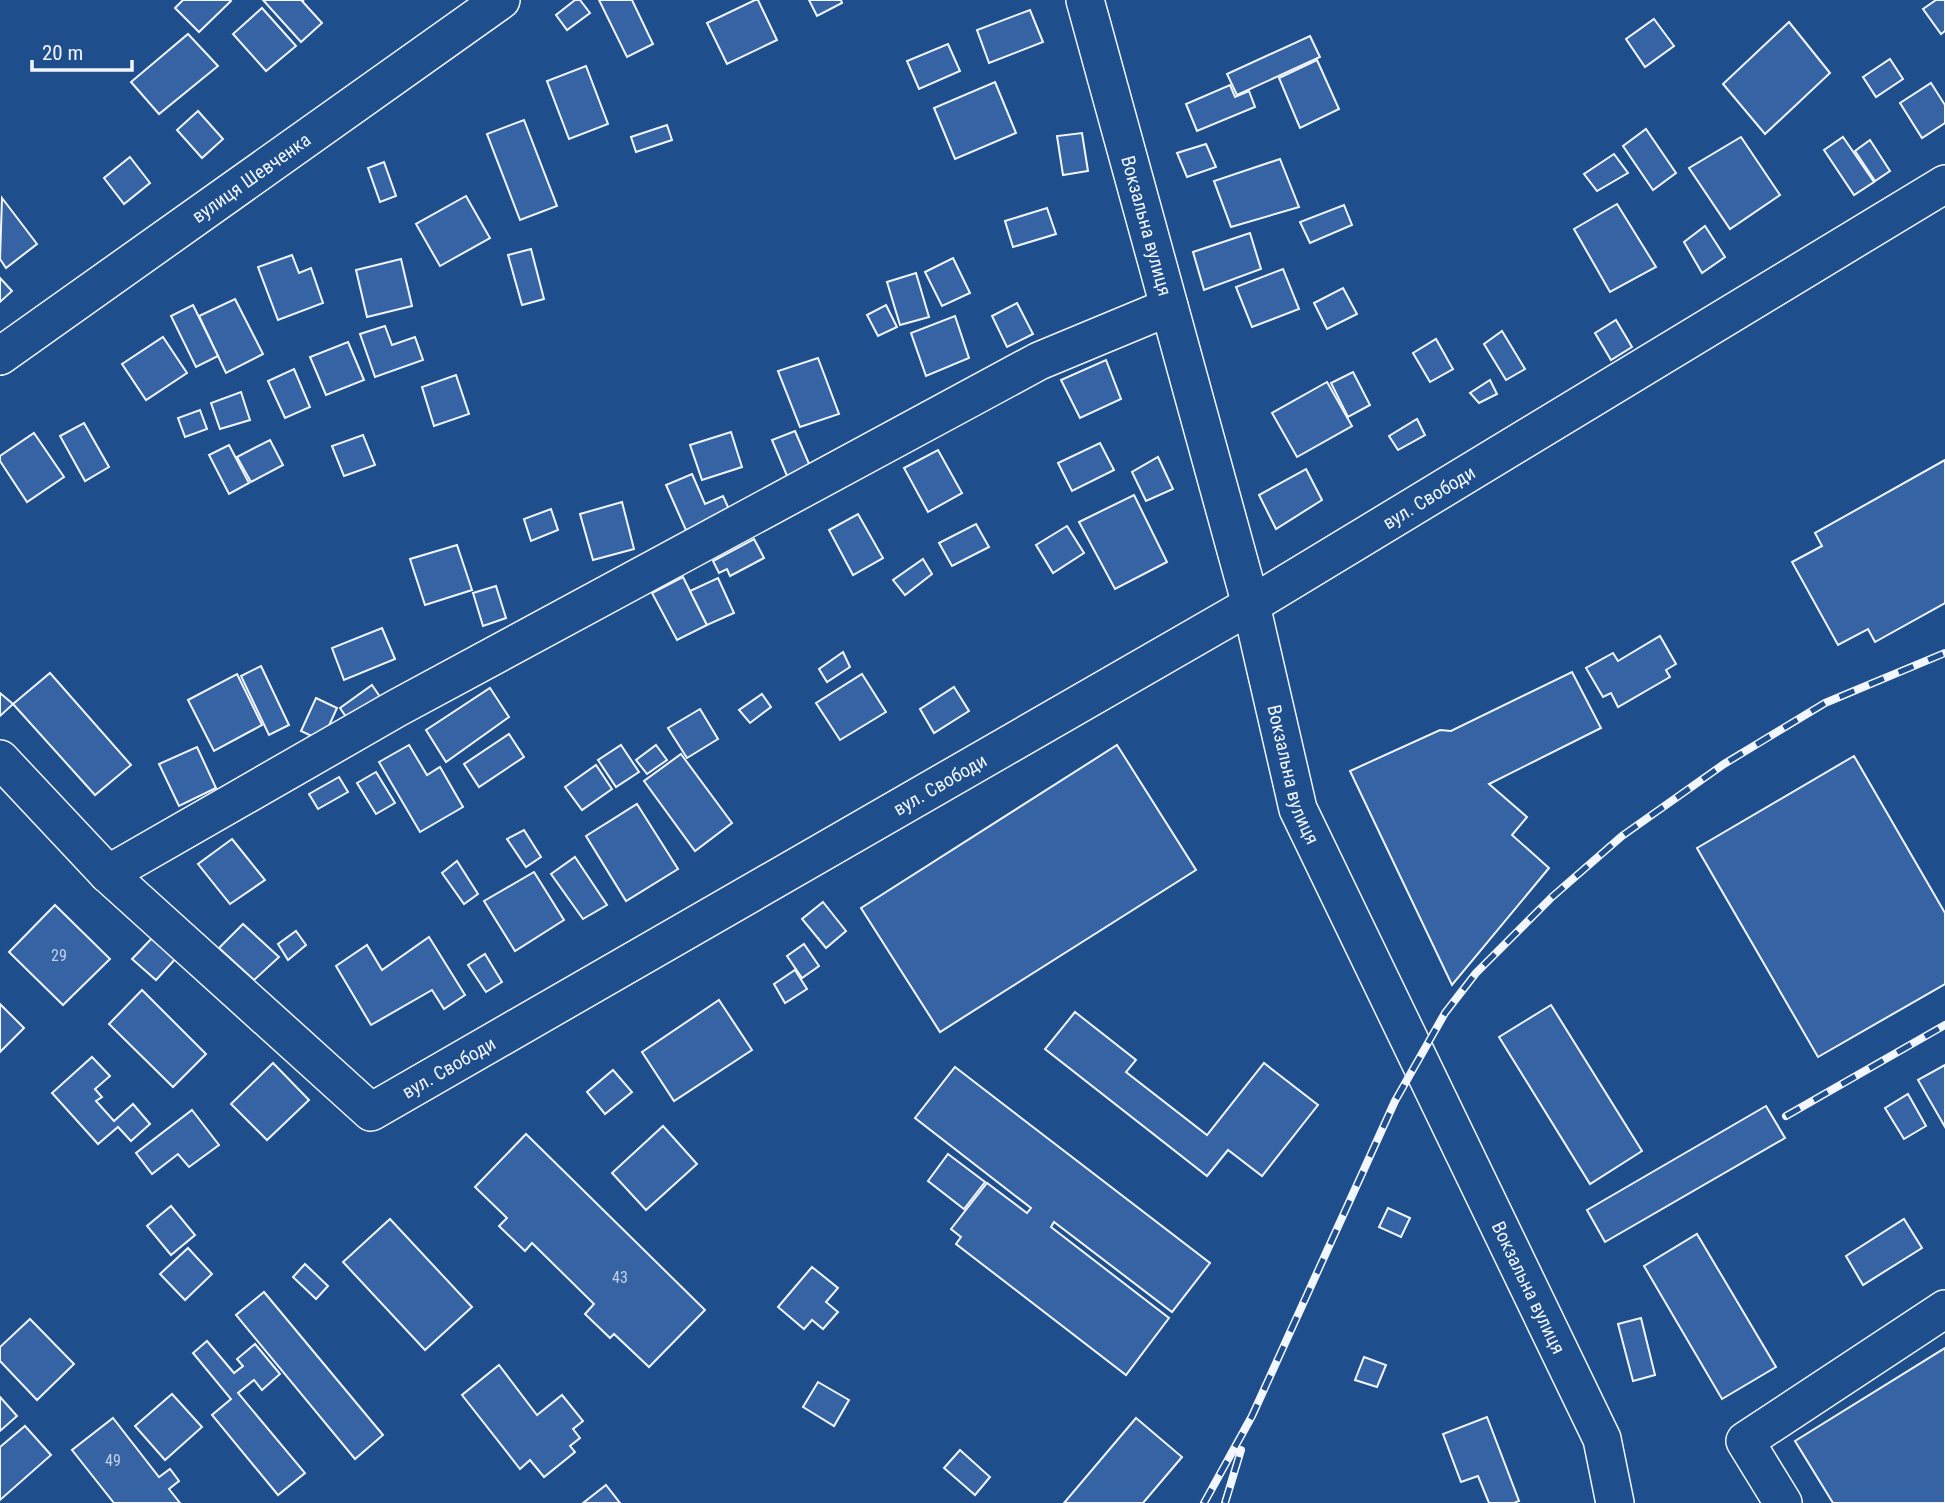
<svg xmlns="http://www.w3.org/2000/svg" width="1945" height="1503" viewBox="0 0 1945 1503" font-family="'Roboto Condensed',sans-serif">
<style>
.building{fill:#3563a3;stroke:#f2f6ff;stroke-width:2}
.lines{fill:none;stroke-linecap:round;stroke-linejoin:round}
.minor-casing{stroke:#f2f6ff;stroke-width:40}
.minor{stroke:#1f4e8c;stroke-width:37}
.rail-casing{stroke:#f2f6ff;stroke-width:8}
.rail{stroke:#1f4e8c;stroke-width:5;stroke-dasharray:16;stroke-linecap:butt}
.labels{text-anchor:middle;stroke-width:5;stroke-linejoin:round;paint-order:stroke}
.number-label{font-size:16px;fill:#c3d1e8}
.street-label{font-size:19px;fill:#f2f6ff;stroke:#1f4e8c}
</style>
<rect width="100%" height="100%" fill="#1f4e8c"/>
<g class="building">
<path d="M 183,0 L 230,0 L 231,1 L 199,32 L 175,8 Z"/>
<path d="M 263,0 L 304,0 L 302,1 L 322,23 L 301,42 Z"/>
<path d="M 575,0 L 580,0 L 590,13 L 567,30 L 556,15 Z"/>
<path d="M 599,0 L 632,0 L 653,44 L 627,57 Z"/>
<path d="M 755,0 L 758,0 L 777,40 L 727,64 L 707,23 Z"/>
<path d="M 809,0 L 841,0 L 842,3 L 817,16 Z"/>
<path d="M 1936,0 L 1945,0 L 1945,31 L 1941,34 L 1923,9 Z"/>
<path d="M 262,8 L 296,46 L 266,71 L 233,34 Z"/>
<path d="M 1030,10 L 1043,42 L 989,63 L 977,30 Z"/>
<path d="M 1654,19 L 1674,46 L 1645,67 L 1626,39 Z"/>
<path d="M 1789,22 L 1830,73 L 1765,134 L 1723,84 Z"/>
<path d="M 188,34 L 218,66 L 159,114 L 131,82 Z"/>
<path d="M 1310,36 L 1320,57 L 1237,95 L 1227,74 Z"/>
<path d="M 948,44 L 960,71 L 919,89 L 907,61 Z"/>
<path d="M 1890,59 L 1903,79 L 1876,97 L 1863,77 Z"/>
<path d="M 1317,60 L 1339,109 L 1300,128 L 1279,78 Z"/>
<path d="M 586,66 L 608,124 L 569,139 L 547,81 Z"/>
<path d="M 995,82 L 1016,133 L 955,159 L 934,108 Z"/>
<path d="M 1931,83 L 1945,105 L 1945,123 L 1922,138 L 1900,103 Z"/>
<path d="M 1230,85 L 1235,97 L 1249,91 L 1255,107 L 1197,131 L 1186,104 Z"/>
<path d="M 198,111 L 223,139 L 202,158 L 177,130 Z"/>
<path d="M 524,120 L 557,206 L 520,220 L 487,134 Z"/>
<path d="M 667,125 L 672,140 L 636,152 L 631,137 Z"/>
<path d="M 1646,129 L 1676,173 L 1653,190 L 1623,146 Z"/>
<path d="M 1082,133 L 1088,171 L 1063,175 L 1057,136 Z"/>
<path d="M 1741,137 L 1780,195 L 1730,229 L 1689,168 Z"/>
<path d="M 1843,137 L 1874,182 L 1854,195 L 1824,150 Z"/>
<path d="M 1870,140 L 1890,171 L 1875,181 L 1855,151 Z"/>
<path d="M 1206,144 L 1216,167 L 1187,177 L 1177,153 Z"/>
<path d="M 1614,154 L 1628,173 L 1597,191 L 1584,174 Z"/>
<path d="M 130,157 L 150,183 L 124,204 L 104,178 Z"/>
<path d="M 1280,159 L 1299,207 L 1231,227 L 1214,181 Z"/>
<path d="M 384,162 L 396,196 L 380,202 L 368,168 Z"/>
<path d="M 466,196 L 490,238 L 440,266 L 416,224 Z"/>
<path d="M 2,198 L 37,244 L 6,268 L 0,259 Z"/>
<path d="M 1617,204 L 1656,267 L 1610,292 L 1574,229 Z"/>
<path d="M 1344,205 L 1352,225 L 1310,243 L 1300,222 Z"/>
<path d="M 1047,208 L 1056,234 L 1013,247 L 1005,221 Z"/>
<path d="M 1705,226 L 1725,257 L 1702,273 L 1684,242 Z"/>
<path d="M 1250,233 L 1261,269 L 1204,290 L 1193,252 Z"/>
<path d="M 531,249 L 544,299 L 522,305 L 508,255 Z"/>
<path d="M 292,255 L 299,273 L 311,268 L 323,303 L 278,320 L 258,267 Z"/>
<path d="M 953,258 L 970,293 L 942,306 L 925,272 Z"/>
<path d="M 401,259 L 412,306 L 367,317 L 356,270 Z"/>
<path d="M 1283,269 L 1299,309 L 1252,327 L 1236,287 Z"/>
<path d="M 916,273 L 929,317 L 900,325 L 887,282 Z"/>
<path d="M 0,278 L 12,291 L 0,302 Z"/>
<path d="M 1343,288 L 1357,314 L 1327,329 L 1314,303 Z"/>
<path d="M 235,299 L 263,354 L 226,373 L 199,316 Z"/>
<path d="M 1017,303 L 1033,334 L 1007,347 L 992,316 Z"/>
<path d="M 193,305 L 218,356 L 196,367 L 171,316 Z"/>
<path d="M 886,305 L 897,327 L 878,336 L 867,315 Z"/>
<path d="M 955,316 L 969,358 L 926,376 L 911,333 Z"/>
<path d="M 1616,320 L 1632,347 L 1611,360 L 1595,333 Z"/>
<path d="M 385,326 L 392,345 L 415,337 L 423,360 L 375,377 L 360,334 Z"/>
<path d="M 1502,331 L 1525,369 L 1506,380 L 1484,344 Z"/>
<path d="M 163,337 L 187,373 L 146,400 L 122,364 Z"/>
<path d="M 1436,339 L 1453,369 L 1430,382 L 1413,353 Z"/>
<path d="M 348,342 L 364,380 L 326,395 L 310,357 Z"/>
<path d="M 818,358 L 839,414 L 800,427 L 778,371 Z"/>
<path d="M 1106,360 L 1121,399 L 1080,418 L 1061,380 Z"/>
<path d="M 294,369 L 310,407 L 285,418 L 268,381 Z"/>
<path d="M 1353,372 L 1370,405 L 1348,417 L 1331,383 Z"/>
<path d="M 456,375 L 469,414 L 434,426 L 422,387 Z"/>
<path d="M 1490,380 L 1497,394 L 1479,403 L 1470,393 Z"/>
<path d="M 1327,382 L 1352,426 L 1297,457 L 1272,413 Z"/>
<path d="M 241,392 L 250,420 L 220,429 L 211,403 Z"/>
<path d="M 200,410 L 207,429 L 185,437 L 178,418 Z"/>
<path d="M 1417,419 L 1425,435 L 1398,450 L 1389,436 Z"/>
<path d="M 84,423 L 109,467 L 85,481 L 60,436 Z"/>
<path d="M 795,431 L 813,473 L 790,483 L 772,440 Z"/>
<path d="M 731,432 L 742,467 L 702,480 L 690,445 Z"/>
<path d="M 34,433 L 64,477 L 27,502 L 0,461 L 0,456 Z"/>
<path d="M 363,435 L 375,465 L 344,476 L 332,446 Z"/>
<path d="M 270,440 L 283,465 L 251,482 L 237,457 Z"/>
<path d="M 1100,443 L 1114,470 L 1072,491 L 1058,463 Z"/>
<path d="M 229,445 L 249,483 L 229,494 L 209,455 Z"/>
<path d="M 938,450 L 962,493 L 928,512 L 904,468 Z"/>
<path d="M 1158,457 L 1173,489 L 1146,501 L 1132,472 Z"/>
<path d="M 1945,460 L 1945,603 L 1875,642 L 1868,629 L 1838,645 L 1792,562 L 1822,546 L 1815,533 Z"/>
<path d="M 1306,469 L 1322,500 L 1276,529 L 1259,495 Z"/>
<path d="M 692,474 L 705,504 L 723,496 L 733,518 L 689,537 L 666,485 Z"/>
<path d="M 1134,495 L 1167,562 L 1115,589 L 1079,522 Z"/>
<path d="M 622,502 L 634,549 L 593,560 L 580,514 Z"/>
<path d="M 551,509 L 558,530 L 531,541 L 524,519 Z"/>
<path d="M 858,514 L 883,558 L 853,575 L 829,530 Z"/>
<path d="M 976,524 L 989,547 L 952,566 L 939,543 Z"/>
<path d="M 1067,526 L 1084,553 L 1053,573 L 1036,545 Z"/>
<path d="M 754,539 L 764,558 L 730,576 L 727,569 L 719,573 L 713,561 Z"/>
<path d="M 457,545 L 472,590 L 425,605 L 410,559 Z"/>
<path d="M 923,559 L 932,574 L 905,595 L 893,580 Z"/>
<path d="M 683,577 L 707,625 L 677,640 L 652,593 Z"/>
<path d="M 718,578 L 734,613 L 707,625 L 690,591 Z"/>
<path d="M 496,586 L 506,618 L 483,626 L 473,593 Z"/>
<path d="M 382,628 L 395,659 L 344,680 L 332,648 Z"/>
<path d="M 1660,636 L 1676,664 L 1666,670 L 1670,677 L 1618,707 L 1611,693 L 1603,697 L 1586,668 L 1613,653 L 1618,661 Z"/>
<path d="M 843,652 L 850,667 L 827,682 L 819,669 Z"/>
<path d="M 261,666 L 289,725 L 269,735 L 241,676 Z"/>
<path d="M 1572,672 L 1601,728 L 1489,784 L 1527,817 L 1512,835 L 1549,868 L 1452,985 L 1350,771 L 1440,730 L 1451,731 Z"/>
<path d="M 50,673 L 131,765 L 95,795 L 13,704 Z"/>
<path d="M 237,674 L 262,725 L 214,751 L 188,700 Z"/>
<path d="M 862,674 L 886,712 L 840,740 L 816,703 Z"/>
<path d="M 372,685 L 387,707 L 355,730 L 340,708 Z"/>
<path d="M 954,687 L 969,711 L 934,733 L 920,709 Z"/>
<path d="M 490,688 L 509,717 L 446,762 L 426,730 Z"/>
<path d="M 0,693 L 13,704 L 0,716 Z"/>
<path d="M 762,694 L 771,707 L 750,723 L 739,710 Z"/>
<path d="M 316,698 L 337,708 L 322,741 L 301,731 Z"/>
<path d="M 700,709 L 718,739 L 687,758 L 668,728 Z"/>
<path d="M 509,734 L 524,757 L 479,787 L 464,764 Z"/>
<path d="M 409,745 L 427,775 L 440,767 L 463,807 L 420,832 L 379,762 Z"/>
<path d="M 621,745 L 639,772 L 616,787 L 598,760 Z"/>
<path d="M 656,745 L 667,760 L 647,774 L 636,760 Z"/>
<path d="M 1117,745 L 1196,870 L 940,1032 L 861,908 Z"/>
<path d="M 197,747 L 216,788 L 179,806 L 159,764 Z"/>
<path d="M 681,754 L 732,823 L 695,851 L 644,781 Z"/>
<path d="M 1854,756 L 1945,913 L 1945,984 L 1818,1057 L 1697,848 Z"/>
<path d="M 596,765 L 612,789 L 582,810 L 565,787 Z"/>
<path d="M 376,772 L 395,803 L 376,814 L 357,783 Z"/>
<path d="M 339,777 L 348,792 L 318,809 L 309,794 Z"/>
<path d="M 637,804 L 678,869 L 626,901 L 586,836 Z"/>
<path d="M 524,830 L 541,857 L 526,867 L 507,839 Z"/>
<path d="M 232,839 L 265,880 L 230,904 L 198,864 Z"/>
<path d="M 575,857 L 607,905 L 583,919 L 551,874 Z"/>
<path d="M 457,861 L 478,894 L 464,904 L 442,873 Z"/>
<path d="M 534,872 L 564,920 L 515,951 L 484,901 Z"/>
<path d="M 823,902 L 846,931 L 826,948 L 802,919 Z"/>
<path d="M 55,905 L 110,959 L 63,1005 L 9,952 Z"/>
<path d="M 243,924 L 279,957 L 254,980 L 219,948 Z"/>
<path d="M 296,931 L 306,945 L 288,960 L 278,944 Z"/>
<path d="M 155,935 L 178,956 L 156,980 L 132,959 Z"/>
<path d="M 429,937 L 465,995 L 444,1009 L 432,990 L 371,1025 L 336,966 L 367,945 L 382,970 Z"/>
<path d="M 804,944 L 819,966 L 802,978 L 787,956 Z"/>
<path d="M 485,954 L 502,982 L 486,992 L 468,965 Z"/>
<path d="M 795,970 L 807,989 L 785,1003 L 774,984 Z"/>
<path d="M 142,990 L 206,1054 L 173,1087 L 109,1024 Z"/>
<path d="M 719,1000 L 752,1050 L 674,1101 L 642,1052 Z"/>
<path d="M 0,1004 L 24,1028 L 0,1052 Z"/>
<path d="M 1551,1005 L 1642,1151 L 1590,1184 L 1499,1037 Z"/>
<path d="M 1075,1012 L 1136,1060 L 1126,1072 L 1207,1135 L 1264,1063 L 1318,1105 L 1262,1176 L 1228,1150 L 1207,1176 L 1045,1049 Z"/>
<path d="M 92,1057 L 110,1076 L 95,1089 L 102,1097 L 96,1101 L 114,1121 L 133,1104 L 150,1124 L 131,1141 L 118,1127 L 98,1144 L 52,1093 Z"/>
<path d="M 273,1063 L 309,1100 L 267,1140 L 231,1104 Z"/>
<path d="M 1945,1065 L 1945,1127 L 1918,1080 Z"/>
<path d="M 955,1067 L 1210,1263 L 1172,1312 L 1054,1222 L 1051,1227 L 1169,1318 L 1126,1375 L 956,1244 L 961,1237 L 951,1229 L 987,1183 L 1027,1213 L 1031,1208 L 915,1118 Z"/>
<path d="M 613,1070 L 632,1092 L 605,1114 L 587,1092 Z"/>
<path d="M 1908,1094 L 1926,1126 L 1904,1139 L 1885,1108 Z"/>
<path d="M 1766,1106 L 1785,1138 L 1605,1242 L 1587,1210 Z"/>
<path d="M 192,1110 L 219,1145 L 189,1167 L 178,1154 L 152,1174 L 136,1153 Z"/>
<path d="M 663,1126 L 697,1164 L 646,1210 L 612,1173 Z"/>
<path d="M 526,1134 L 705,1310 L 649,1367 L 614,1334 L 610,1338 L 585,1314 L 594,1304 L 532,1243 L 525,1251 L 499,1226 L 507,1218 L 475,1187 Z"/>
<path d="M 948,1154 L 985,1182 L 964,1209 L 928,1181 Z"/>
<path d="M 171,1206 L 195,1235 L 171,1255 L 147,1226 Z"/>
<path d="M 1388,1208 L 1410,1218 L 1401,1237 L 1379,1227 Z"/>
<path d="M 390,1219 L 472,1307 L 425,1350 L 343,1262 Z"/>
<path d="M 1904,1219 L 1922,1248 L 1863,1285 L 1846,1256 Z"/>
<path d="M 1697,1234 L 1776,1367 L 1722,1399 L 1644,1266 Z"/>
<path d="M 188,1248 L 212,1274 L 185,1300 L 160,1274 Z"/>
<path d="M 305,1264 L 328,1286 L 316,1299 L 293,1277 Z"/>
<path d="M 812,1267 L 838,1288 L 826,1302 L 838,1312 L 823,1329 L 812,1320 L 804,1329 L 778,1307 Z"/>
<path d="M 264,1292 L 383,1435 L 355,1459 L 236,1315 Z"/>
<path d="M 1641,1318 L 1655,1375 L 1633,1381 L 1618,1324 Z"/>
<path d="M 30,1319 L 74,1364 L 37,1400 L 0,1361 L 0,1347 Z"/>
<path d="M 207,1341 L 234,1373 L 243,1366 L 237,1359 L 255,1344 L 280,1374 L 262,1390 L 254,1380 L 238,1393 L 305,1473 L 278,1495 L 212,1415 L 231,1399 L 193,1353 Z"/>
<path d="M 1945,1348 L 1945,1503 L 1833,1503 L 1795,1441 Z"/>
<path d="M 1364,1357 L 1386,1365 L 1377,1387 L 1355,1380 Z"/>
<path d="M 499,1365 L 537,1415 L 562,1395 L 583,1421 L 573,1429 L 580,1438 L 570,1446 L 575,1452 L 544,1477 L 530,1460 L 520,1469 L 462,1395 Z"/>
<path d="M 818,1382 L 849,1400 L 834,1426 L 803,1407 Z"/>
<path d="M 172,1394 L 202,1427 L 165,1460 L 135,1426 Z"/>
<path d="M 0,1397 L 17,1416 L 0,1431 Z"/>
<path d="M 1487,1417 L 1519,1501 L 1514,1503 L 1489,1503 L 1478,1476 L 1461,1482 L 1443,1434 Z"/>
<path d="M 113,1418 L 159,1477 L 170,1469 L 179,1481 L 169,1489 L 180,1503 L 114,1503 L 72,1450 Z"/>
<path d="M 1136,1418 L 1182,1457 L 1143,1503 L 1064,1503 Z"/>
<path d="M 25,1426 L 51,1455 L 0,1500 L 0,1447 Z"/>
<path d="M 960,1450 L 990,1477 L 975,1495 L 944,1468 Z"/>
<path d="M 606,1485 L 620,1503 L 583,1503 Z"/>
</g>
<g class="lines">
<defs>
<g id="minor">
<path id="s1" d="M 1085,0 L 1251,605 L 1298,809 L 1602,1439 L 1615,1503"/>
<path id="s2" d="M 0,356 L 501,0"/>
<path id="s3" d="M 0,759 L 108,874 L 371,1112 L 1251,605 L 1945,184"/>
<path d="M 108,874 L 397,708 L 1039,361 L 1169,307"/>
<path d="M 1783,1503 L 1745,1441 L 1945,1309"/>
</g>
</defs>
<use href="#minor" class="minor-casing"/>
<use href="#minor" class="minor"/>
<defs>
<g id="rail">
<path d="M 1786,1116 L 1945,1025"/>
<path d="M 1204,1503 L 1252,1416 L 1395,1101 L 1445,1013 L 1476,973 L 1552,897 L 1622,836 L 1724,764 L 1825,703 L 1945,653"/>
<path d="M 1225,1503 L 1241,1450"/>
</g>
</defs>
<use href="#rail" class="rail-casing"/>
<use href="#rail" class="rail"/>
</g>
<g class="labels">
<g class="number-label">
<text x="59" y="961">29</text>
<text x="620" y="1283">43</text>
<text x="113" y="1466">49</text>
</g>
<g class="street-label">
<text dy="7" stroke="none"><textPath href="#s2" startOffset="308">вулиця Шевченка</textPath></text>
<text dy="7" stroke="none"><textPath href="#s1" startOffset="234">Вокзальна вулиця</textPath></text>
<text dy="7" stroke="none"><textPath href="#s3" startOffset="1736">вул. Свободи</textPath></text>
<text dy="7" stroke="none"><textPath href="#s1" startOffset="802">Вокзальна вулиця</textPath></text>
<text dy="7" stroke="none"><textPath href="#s3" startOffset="1169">вул. Свободи</textPath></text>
<text dy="7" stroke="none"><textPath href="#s3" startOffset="602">вул. Свободи</textPath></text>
<text dy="7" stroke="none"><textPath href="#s1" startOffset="1368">Вокзальна вулиця</textPath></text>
</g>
</g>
<path d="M32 60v10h100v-10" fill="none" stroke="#f2f6ff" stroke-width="3.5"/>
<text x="42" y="60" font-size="21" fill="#f2f6ff" stroke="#1f4e8c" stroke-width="5" paint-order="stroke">20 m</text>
</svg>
